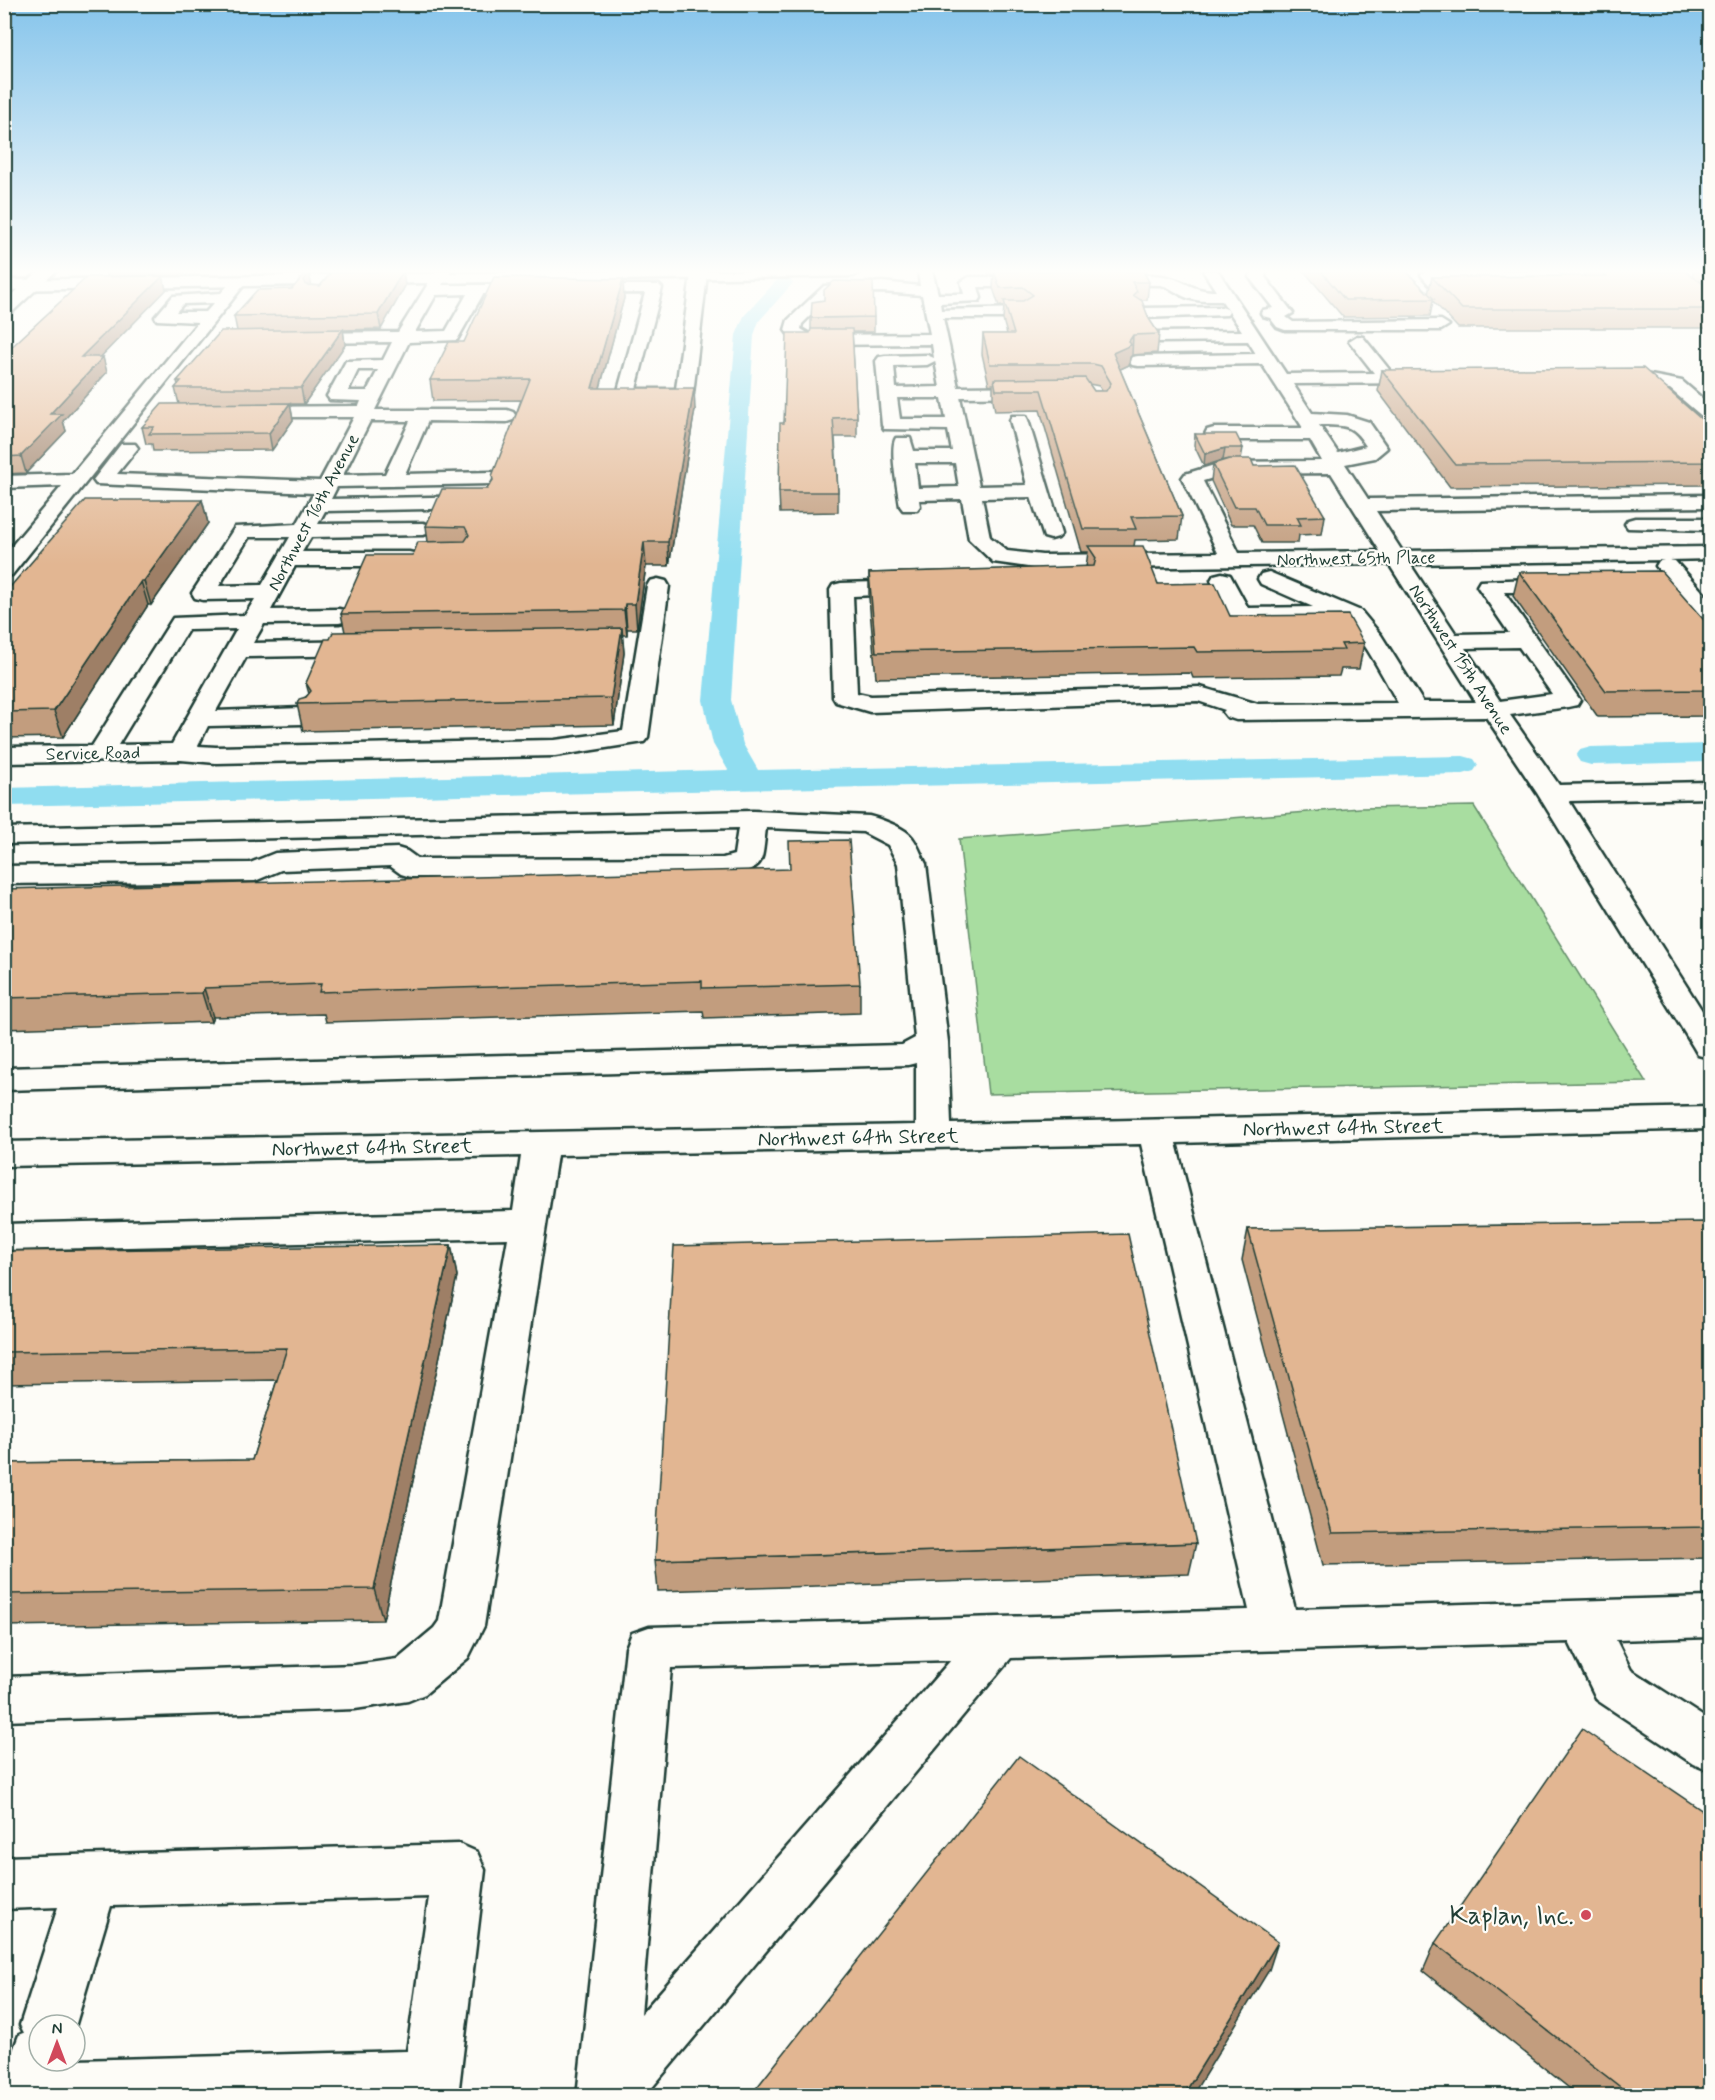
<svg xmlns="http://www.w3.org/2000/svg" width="1715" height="2100" viewBox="0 0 1715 2100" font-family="Mynerve,sans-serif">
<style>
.green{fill:#a8dda0;stroke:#648d6a;stroke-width:1.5}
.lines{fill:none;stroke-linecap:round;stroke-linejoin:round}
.canal{fill:#90ddf0;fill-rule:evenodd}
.minor-casing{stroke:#1f3d34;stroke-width:5}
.major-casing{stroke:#1f3d34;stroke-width:5}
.minor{fill:#fdfcf7;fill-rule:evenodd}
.major{fill:#fdfcf7;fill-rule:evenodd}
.wall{fill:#c29d7e;stroke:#1f3d34;stroke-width:1.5;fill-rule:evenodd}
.shaded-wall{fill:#9e7f66;stroke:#1f3d34;stroke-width:1.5}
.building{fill:#e2b692;stroke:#1f3d34;stroke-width:1.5}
.poi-dot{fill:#d1495b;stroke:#fdfcf7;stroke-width:2}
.labels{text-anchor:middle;stroke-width:4.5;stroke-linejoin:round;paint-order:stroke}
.far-street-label{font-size:18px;fill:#1f3d34;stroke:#fdfcf7}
.street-label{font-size:21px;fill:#1f3d34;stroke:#fdfcf7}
.near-poi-label{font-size:26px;fill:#1f3d34;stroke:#fdfcf7;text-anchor:end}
</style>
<rect width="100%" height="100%" fill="#fdfcf7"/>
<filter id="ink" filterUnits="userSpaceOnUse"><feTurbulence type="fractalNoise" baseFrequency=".0167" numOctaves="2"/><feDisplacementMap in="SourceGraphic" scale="12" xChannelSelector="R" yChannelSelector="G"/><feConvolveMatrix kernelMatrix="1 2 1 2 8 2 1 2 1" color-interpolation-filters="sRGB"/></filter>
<g filter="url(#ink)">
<path class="green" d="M 1474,806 L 1646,1082 L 988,1094 L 959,839 L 1360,808 Z"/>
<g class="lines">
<g class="canal">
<path d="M 784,278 L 790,279 L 793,283 L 759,321 L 754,335 L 731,700 L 743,744 L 758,770 L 1463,756 L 1474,759 L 1478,765 L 1474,771 L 1463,774 L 4,806 L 4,788 L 728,770 L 713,744 L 703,700 L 736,335 L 744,316 L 778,279 Z"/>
<path d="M 1710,744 L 1710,762 L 1591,765 L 1580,762 L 1576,756 L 1580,750 L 1591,747 Z"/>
</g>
<defs>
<g id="minor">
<path d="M 39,271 L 56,271 L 10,314 L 4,316 L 4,302 Z"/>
<path d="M 436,271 L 451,271 L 442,285 L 659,285 L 662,288 L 636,389 L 676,389 L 691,274 L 694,271 L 704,271 L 707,274 L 693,394 L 690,398 L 684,399 L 626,399 L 620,398 L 617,394 L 645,293 L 483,294 L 457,340 L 409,342 L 375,410 L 507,410 L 513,412 L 516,416 L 513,420 L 507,422 L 428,421 L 405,474 L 492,472 L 499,474 L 502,478 L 499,482 L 492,484 L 337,487 L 331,499 L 481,496 L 488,498 L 491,502 L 488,506 L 481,508 L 325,511 L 318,524 L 423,523 L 430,525 L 433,529 L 430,533 L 423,535 L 311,537 L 302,552 L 409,552 L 417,554 L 420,559 L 417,564 L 409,566 L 295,566 L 271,610 L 339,609 L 347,611 L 350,616 L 347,621 L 339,623 L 264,624 L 253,643 L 365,641 L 373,643 L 377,648 L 373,653 L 365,655 L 246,657 L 216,711 L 302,708 L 311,711 L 315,716 L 311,721 L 302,724 L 208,726 L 198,746 L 216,747 L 555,740 L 623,731 L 647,586 L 650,581 L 658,579 L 666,581 L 669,586 L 648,737 L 644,742 L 555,756 L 216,763 L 181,760 L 4,763 L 4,747 L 92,746 L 173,618 L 245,615 L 255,599 L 203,600 L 195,598 L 192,593 L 235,527 L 297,524 L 314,493 L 96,484 L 93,480 L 121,444 L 135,444 L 138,448 L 117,474 L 320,481 L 354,417 L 247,417 L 241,416 L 238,412 L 241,408 L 247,407 L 359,406 L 361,401 L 330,400 L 327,396 L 346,361 L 383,360 L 392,342 L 300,343 L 292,338 L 300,333 L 398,332 ZM 467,294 L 446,331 L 415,332 L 436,295 ZM 358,370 L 378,370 L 367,391 L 348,391 ZM 370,421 L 410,421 L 385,474 L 343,475 ZM 249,537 L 290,537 L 262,585 L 219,586 ZM 237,629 L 172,744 L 118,745 L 188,630 Z"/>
<path d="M 918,271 L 932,271 L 938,294 L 964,294 L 961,282 L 969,277 L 1038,277 L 1046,282 L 1038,287 L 978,287 L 981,298 L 979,301 L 940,303 L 941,310 L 1022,308 L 1030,313 L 1022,318 L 943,318 L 958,387 L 1039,386 L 1045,387 L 1048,391 L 1045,395 L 1039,396 L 960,397 L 979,486 L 1027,485 L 1010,420 L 1012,416 L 1026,416 L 1028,420 L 1062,533 L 1058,537 L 1051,539 L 1044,537 L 1031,497 L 982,498 L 990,537 L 1007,551 L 1042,555 L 1218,553 L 1182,478 L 1185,474 L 1224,462 L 1322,461 L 1310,440 L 1214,440 L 1207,438 L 1205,434 L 1207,430 L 1214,428 L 1303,428 L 1262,364 L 1138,366 L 1132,365 L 1129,361 L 1132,357 L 1138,356 L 1256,354 L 1248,341 L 1157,342 L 1149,337 L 1157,332 L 1242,331 L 1222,301 C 1209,301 1195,302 1183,296 C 1175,292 1170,287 1161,285 L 1097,284 L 1094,281 L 1102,276 C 1122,276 1144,273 1163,276 C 1187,280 1190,291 1216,291 L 1203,271 L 1218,271 L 1286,374 L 1374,373 L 1349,341 L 1357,336 L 1363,337 L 1392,373 L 1429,374 L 1432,378 L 1429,382 L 1423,383 L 1293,384 L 1312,413 L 1347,415 L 1369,422 L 1387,448 L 1375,458 L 1345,464 L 1368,499 L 1710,495 L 1710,507 L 1376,511 L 1402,551 L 1710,547 L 1710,559 L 1669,560 L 1675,561 L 1710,600 L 1710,620 L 1702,618 L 1677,590 L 1627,591 L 1619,589 L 1616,584 L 1619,579 L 1665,577 L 1656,566 L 1659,561 L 1664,560 L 1410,564 L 1456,634 L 1509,633 L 1477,586 L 1480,581 L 1560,578 L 1568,580 L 1571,585 L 1568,590 L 1560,592 L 1504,592 L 1580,700 L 1577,705 L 1568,707 L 1510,715 L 1559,785 L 1710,782 L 1710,798 L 1569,801 L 1710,1023 L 1710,1058 L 1698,1055 L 1694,1048 L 1537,793 L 1486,717 L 1236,720 L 1227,717 L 1223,712 L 1225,710 L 1198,701 L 870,712 L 836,702 L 833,697 L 830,590 L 833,585 L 841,583 L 913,581 L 921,583 L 924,588 L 921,593 L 853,596 L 857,693 L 871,696 L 1200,687 L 1258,704 L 1398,703 C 1387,684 1358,627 1341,619 L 1240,622 L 1232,620 L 1211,580 L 1214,575 L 1222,573 L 1230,575 L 1248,608 L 1313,607 L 1261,584 L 1258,579 L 1261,574 L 1269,572 L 1361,611 L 1381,635 L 1423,702 L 1476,702 L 1389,564 L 1042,569 L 993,562 L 969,539 L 962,499 L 919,500 L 920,506 L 917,510 L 903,510 L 900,506 C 898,491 889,448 896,438 L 910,438 L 914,451 L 952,451 L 948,430 L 884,429 L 882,425 L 876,361 L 879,357 L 885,356 L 927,355 L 934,358 L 932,344 L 811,345 L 793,341 L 785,330 L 788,320 L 824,286 L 882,282 L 920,286 ZM 882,292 L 922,295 L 930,334 L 811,335 L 801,329 L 802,324 L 833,293 ZM 935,361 L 940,387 L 896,388 L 894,366 L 927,365 ZM 897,398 L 942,398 L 946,419 L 900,419 ZM 1319,425 C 1346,426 1351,423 1366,446 L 1338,453 ZM 915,463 L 955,463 L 959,487 L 918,488 ZM 1331,473 L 1380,551 L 1239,553 L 1203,481 L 1226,474 ZM 1519,647 L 1552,694 L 1500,701 L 1465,648 Z"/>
<path d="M 1252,271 L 1266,271 L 1265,277 L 1293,313 L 1286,317 L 1293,322 L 1441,320 L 1449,325 L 1441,330 L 1285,330 L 1277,327 L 1270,318 L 1263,316 L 1261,313 L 1263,310 L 1273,308 L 1249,277 Z"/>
<path d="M 1427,271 L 1557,271 L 1575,287 L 1567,292 L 1535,290 L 1532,287 L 1535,284 L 1552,282 L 1547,278 L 1442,279 L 1448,284 L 1471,283 L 1479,288 C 1473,294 1449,297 1440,293 C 1433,290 1426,281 1421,275 Z"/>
<path d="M 239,277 L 244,279 L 247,282 L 244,285 L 12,575 L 4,576 L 4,555 L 62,486 L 4,488 L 4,476 L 72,474 L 198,322 L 157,320 L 155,317 L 173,296 L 221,293 L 234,279 ZM 214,303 L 206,312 L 176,312 L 183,304 Z"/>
<path d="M 1221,307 L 1227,309 L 1229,312 L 1227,315 L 1141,318 L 1133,313 L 1141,308 Z"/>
<path d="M 1616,371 L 1629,371 L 1682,381 L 1710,405 L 1710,419 L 1704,418 L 1670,389 L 1610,380 L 1607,376 L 1610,372 Z"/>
<path d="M 1635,518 L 1710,518 L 1710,530 L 1628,528 L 1625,524 L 1628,520 Z"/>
<path d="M 753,811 L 869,816 C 881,819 900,826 909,834 C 917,841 921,855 926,864 L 948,1042 L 951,1124 L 1710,1107 L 1710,1129 L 1176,1143 L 1295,1609 L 1710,1597 L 1710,1637 L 1616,1640 L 1631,1670 L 1710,1721 L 1710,1771 L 1693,1764 L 1597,1700 L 1569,1642 L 1011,1658 L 645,2096 L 577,2096 L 626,1648 L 632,1633 L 649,1627 L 1249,1610 L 1141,1144 L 557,1155 L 484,1626 L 468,1658 L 425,1694 L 408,1701 L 355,1709 L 4,1721 L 4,1677 L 355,1665 L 397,1659 L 434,1628 L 439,1621 L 508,1238 L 4,1250 L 4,1224 L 513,1211 L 521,1156 L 4,1166 L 4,1142 L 916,1125 L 916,1063 L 908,1065 L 4,1090 L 4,1068 L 902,1045 L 915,1038 L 898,864 L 888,845 L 863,832 L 766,828 C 761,868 766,866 725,876 L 411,877 L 401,874 L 390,866 L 281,870 L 255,881 L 4,884 L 4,866 L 250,863 L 275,853 L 397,848 L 407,851 L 418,859 L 723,858 L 734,855 L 738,828 L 4,844 L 4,828 ZM 951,1660 L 641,2014 L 671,1668 Z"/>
<path d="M 459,1844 L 477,1852 L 485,1870 L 458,2096 L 4,2096 L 4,2074 L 19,2035 L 24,2033 L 20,2025 L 58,1907 L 4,1909 L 4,1857 ZM 429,1897 L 407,2051 L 39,2061 L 39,2025 L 75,2025 L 75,2027 L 111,1906 Z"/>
</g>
<path id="major" d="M 585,271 L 862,271 L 854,276 L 4,290 L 4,280 Z"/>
</defs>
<use href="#minor" class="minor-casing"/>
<use href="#major" class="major-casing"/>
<use href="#minor" class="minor"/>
<use href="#major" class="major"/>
</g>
<g class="wall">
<path d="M 105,271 L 184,271 L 180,275 L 107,276 Z"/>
<path d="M 320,271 L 413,271 L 403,272 L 405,286 L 381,329 L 343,330 L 345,345 L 304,404 L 290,404 L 293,420 L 272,450 L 153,451 L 152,444 L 146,444 L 142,427 L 179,404 L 175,388 L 178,385 L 177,381 L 237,331 L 234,316 L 292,289 L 312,285 L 320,286 L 331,273 L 320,273 Z"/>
<path d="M 988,271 L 1143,271 L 1149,282 L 1147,300 L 1141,300 L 1149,319 L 1159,334 L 1157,353 L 1132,355 L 1130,357 L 1129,365 L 1120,369 L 1182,516 L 1179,539 L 1135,540 L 1134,546 L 1158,584 L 1230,616 L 1364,643 L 1359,669 L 1341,669 L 1339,676 L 1193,678 L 1191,673 L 876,678 L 869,598 L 869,573 L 1086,567 L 1088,552 L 1081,552 L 1040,410 L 995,411 L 993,400 L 993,384 L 989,385 L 982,354 L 983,334 L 1007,334 L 1003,320 L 1004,306 L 999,306 L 993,288 L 994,274 L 989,275 ZM 1089,384 L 1099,386 L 1102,391 L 1094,391 Z"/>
<path d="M 1304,271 L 1406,271 L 1428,294 L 1432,277 L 1584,276 L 1585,271 L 1685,271 L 1692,276 L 1694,271 L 1710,271 L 1710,328 L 1458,328 L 1433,301 L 1430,316 L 1343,317 Z"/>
<path d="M 163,276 L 166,290 L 100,357 L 107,372 L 63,421 L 66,431 L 26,473 L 4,474 L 4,354 Z"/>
<path d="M 624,298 L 600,388 L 695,409 L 669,566 L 646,566 L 637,629 L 627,629 L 627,635 L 622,635 L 624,653 L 614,725 L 303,731 L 297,704 L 309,694 L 306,683 L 330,639 L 345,632 L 341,614 L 428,542 L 426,526 L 487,489 L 492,481 L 521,400 L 433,401 L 430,380 L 464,342 Z"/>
<path d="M 874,317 L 874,332 L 852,332 L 857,417 L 857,437 L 835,437 L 838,492 L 838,512 L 780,513 L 779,492 L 784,423 L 811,329 L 811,318 Z"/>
<path d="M 1382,370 L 1710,427 L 1710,485 L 1450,487 L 1378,391 Z"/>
<path d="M 1195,434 L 1243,448 L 1241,459 L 1254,466 L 1325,516 L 1322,534 L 1299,535 L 1298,543 L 1262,543 L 1253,525 L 1231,525 L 1211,481 L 1213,464 L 1226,460 L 1204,466 L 1194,445 Z"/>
<path d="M 202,500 L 208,523 L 151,605 L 148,605 L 63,737 L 4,738 L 4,594 Z"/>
<path d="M 1519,572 L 1710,627 L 1710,716 L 1598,717 L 1513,596 Z"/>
<path d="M 4,889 L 860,984 L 860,1013 L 704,1018 L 703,1011 L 326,1022 L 324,1014 L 213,1017 L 211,1022 L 4,1029 Z"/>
<path d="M 1248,1229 L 1710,1233 L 1710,1558 L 1323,1565 L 1242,1260 Z"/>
<path d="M 451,1245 L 457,1276 L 383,1620 L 4,1626 L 4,1463 L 252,1460 L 277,1380 L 4,1384 L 4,1262 Z"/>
<path d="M 1196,1543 L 1189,1574 L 658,1591 L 655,1560 Z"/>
<path d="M 1435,1943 L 1710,2096 L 1579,2096 L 1423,1971 Z"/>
</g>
<g class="shaded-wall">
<path d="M 403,271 L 405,286 L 381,329 L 378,314 Z"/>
<path d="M 309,273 L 312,287 L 307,295 L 304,280 Z"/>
<path d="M 163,276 L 166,290 L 85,373 L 81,357 Z"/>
<path d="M 623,279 L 624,298 L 594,410 L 592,388 Z"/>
<path d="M 343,329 L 345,345 L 304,404 L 301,388 Z"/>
<path d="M 1133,335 L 1132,355 L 1130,357 L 1129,365 L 1112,373 L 1113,353 L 1129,341 Z"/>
<path d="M 103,357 L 107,372 L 63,421 L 66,431 L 26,473 L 21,456 L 50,414 Z"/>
<path d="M 694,388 L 695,409 L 669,566 L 668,542 Z"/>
<path d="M 290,403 L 293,420 L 272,450 L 269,433 Z"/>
<path d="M 1225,448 L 1223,460 L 1204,466 L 1205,454 Z"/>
<path d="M 202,500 L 208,523 L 151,605 L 144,581 Z"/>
<path d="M 644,542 L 646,566 L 637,629 L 635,604 Z"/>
<path d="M 141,581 L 148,605 L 63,737 L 54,711 Z"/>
<path d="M 625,604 L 627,629 L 627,635 L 624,610 Z"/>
<path d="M 622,628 L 624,653 L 614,725 L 611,698 Z"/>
<path d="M 204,988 L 213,1017 L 211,1022 L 202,993 Z"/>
<path d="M 451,1245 L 457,1276 L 383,1620 L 374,1589 Z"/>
<path d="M 1278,1942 L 1269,1970 L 1192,2096 L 1183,2096 Z"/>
</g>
<g class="building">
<path d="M 403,271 L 378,314 L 234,316 L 257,290 L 292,289 L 306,273 L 309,273 L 304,280 L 306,285 L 320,286 L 331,273 Z"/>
<path d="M 994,271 L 1143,271 L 1149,282 L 1132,282 L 1137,291 L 1133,295 L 1142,301 L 1149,319 L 1159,334 L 1133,335 L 1129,341 L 1131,345 L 1113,353 L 1182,516 L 1131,517 L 1136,529 L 1083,529 L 1041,390 L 996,390 L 994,379 L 1085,378 L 1094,391 L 1106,391 L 1111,383 L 1101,366 L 1093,364 L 990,364 L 983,334 L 1014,334 L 1004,301 L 1023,301 L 1033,295 L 1023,287 L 1000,288 Z"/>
<path d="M 1321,271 L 1406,271 L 1434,299 L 1345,300 Z"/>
<path d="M 1599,271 L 1685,271 L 1708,287 L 1710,288 L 1710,309 L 1462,309 L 1432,277 L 1606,276 Z"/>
<path d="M 163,276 L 81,357 L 103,357 L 50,414 L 62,414 L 21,456 L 4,457 L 4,354 L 87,277 Z"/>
<path d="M 494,277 L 623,279 L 592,388 L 694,388 L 668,542 L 644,542 L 635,604 L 625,604 L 624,610 L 341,614 L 367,555 L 413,555 L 418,542 L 465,541 L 469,535 L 465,527 L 426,526 L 442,489 L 487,489 L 493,480 L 492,476 L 530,379 L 430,380 L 449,342 L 464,342 Z"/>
<path d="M 834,281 L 873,282 L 874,317 L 811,318 L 812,302 L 824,300 L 824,290 Z"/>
<path d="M 343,329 L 301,388 L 175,388 L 181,381 L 177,381 L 221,331 Z"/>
<path d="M 811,329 L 852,329 L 857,417 L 833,418 L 838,492 L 779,492 L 780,423 L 784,423 L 787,333 L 810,333 Z"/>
<path d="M 1643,368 L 1710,427 L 1710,462 L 1455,464 L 1382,370 Z"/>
<path d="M 290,403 L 269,433 L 149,434 L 154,427 L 142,427 L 162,404 Z"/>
<path d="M 1195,434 L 1236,434 L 1243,448 L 1225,448 L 1205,454 Z"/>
<path d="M 1229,459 L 1251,459 L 1254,466 L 1295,465 L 1325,516 L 1297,517 L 1301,525 L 1264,525 L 1255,507 L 1234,507 L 1213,464 Z"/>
<path d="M 85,500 L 202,500 L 144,581 L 141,581 L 54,711 L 4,712 L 4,594 Z"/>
<path d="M 1088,546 L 1143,546 L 1158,584 L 1215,583 L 1230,616 L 1348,615 L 1364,643 L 1341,644 L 1344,650 L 1197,652 L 1194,647 L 876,652 L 869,573 L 1094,566 L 1096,558 Z"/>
<path d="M 1661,571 L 1710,627 L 1710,690 L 1606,691 L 1519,572 Z"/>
<path d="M 622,628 L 611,698 L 297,704 L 299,699 L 306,697 L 311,691 L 306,683 L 325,639 L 330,639 L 333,632 Z"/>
<path d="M 849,840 L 860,984 L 702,988 L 702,981 L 319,992 L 321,984 L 204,988 L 202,993 L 4,998 L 4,889 L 790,869 L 789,841 Z"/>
<path d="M 1704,1222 L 1710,1233 L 1710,1527 L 1332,1533 L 1248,1229 Z"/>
<path d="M 1128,1234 L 1196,1543 L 655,1560 L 674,1246 Z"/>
<path d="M 451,1245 L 374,1589 L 4,1594 L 4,1463 L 252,1460 L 287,1348 L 4,1352 L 4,1262 L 10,1251 Z"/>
<path d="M 1582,1729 L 1710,1816 L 1710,2096 L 1632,2096 L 1435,1943 Z"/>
<path d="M 1019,1756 L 1278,1942 L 1183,2096 L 750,2096 Z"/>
</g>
</g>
<linearGradient id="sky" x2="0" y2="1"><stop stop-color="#85c4eb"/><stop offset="0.48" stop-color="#fefefb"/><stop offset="1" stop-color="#fefefb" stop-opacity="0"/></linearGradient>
<rect width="1715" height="565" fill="url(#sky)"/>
<circle class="poi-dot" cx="1586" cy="1915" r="6"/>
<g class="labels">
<g class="far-street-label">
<text transform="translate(313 512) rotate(-62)" y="6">Northwest 16th Avenue</text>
<text transform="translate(1356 558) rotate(-1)" y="6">Northwest 65th Place</text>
<text transform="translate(1461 659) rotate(57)" y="6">Northwest 15th Avenue</text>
<text transform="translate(93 753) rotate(-1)" y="6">Service Road</text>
</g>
<g class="street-label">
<text transform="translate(1343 1127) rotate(-1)" y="7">Northwest 64th Street</text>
<text transform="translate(858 1137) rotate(-1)" y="7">Northwest 64th Street</text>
<text transform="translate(372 1147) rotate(-1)" y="7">Northwest 64th Street</text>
</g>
<g class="near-poi-label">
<text x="1574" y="1924">Kaplan, Inc.</text>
</g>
</g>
<rect width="1715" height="2100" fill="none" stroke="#fdfcf7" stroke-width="24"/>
<rect x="12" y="12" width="1691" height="2076" fill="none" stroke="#1f3d34" stroke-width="2" filter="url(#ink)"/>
<g transform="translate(57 2043)"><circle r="28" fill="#fdfcf7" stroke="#a4b0a9" stroke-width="1.5"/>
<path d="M0-4.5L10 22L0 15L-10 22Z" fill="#d1495b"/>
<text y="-9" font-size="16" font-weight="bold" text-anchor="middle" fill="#1f3d34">N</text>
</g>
</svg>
